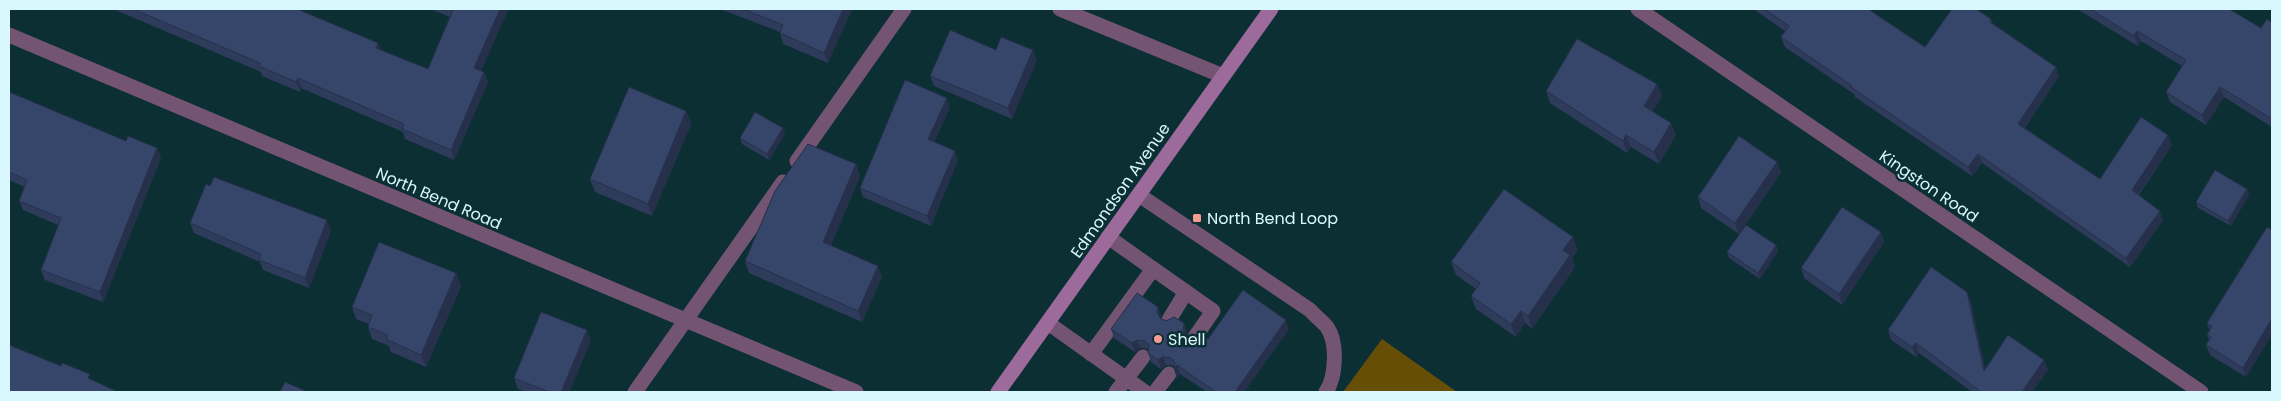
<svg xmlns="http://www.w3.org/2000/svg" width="2281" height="401" viewBox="0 0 2281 401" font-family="Poppins,sans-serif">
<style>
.green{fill:#674e06}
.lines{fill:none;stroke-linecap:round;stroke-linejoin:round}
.lane{stroke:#735472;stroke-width:15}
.street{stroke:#735472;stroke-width:15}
.secondary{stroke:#9c6a9b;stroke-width:15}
.wall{fill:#2e3b5b}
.shaded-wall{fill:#26304a}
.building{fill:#36456a;stroke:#26304a}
.poi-dot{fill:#f59c92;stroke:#0c2f34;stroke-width:2}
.labels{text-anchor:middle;stroke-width:5;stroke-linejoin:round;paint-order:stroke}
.street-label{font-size:16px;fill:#d8f8fd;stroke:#0c2f34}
.poi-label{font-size:16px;fill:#d8f8fd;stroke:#0c2f34;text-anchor:start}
</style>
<rect width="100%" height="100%" fill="#0c2f34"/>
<path class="green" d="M 1382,339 L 1457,392 L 1343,392 Z"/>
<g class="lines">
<g class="lane">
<path d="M 797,161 L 904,9"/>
<path d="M 1139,195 L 1310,310 C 1315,316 1322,321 1327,327 C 1338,343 1336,377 1326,392"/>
<path d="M 1108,237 L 1213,311 L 1195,337"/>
<path d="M 1169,320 L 1186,292"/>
<path d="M 1048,323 L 1145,392"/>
<path d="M 1091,354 L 1153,269"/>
<path d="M 635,392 L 783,182"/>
<path d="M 1116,392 L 1143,357"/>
<path d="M 1155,392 L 1169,374"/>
</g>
<g class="street">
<path d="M 1060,9 L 1223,76"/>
<path d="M 1638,9 L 2201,392"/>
<path d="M 9,35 L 856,392"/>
</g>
<path class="secondary" d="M 998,392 L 1271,9"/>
</g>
<g class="wall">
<path d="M 113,9 L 297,9 L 381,50 L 428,69 L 450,17 L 430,9 L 508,9 L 508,10 L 481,71 L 484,72 L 488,82 L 454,160 L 405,139 L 403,132 L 301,88 L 300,92 L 262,76 L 261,72 Z"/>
<path d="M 720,9 L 852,9 L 828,63 L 783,44 L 780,33 L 780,32 Z"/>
<path d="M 1753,9 L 1868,9 L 1925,47 L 1991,19 L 1993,24 L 2056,67 L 2059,76 L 2025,128 L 2100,179 L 2172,145 L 2139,195 L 2163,220 L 2130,267 L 1982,163 L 1972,176 L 1855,97 L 1854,94 L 1785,47 L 1781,37 L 1785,31 Z"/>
<path d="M 2077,9 L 2229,9 L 2261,28 L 2272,23 L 2272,127 L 2224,97 L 2206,125 L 2170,102 L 2166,92 L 2182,66 L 2141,41 L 2138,46 Z"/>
<path d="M 996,50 L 1037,60 L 1012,119 L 934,86 L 930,76 Z"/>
<path d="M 1657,84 L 1662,96 L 1652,112 L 1676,135 L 1659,164 L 1631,147 L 1627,153 L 1550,103 L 1546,91 Z"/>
<path d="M 9,92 L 161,158 L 103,302 L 45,280 L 41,270 L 58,225 L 23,210 L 19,201 L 25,187 L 9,180 Z"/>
<path d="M 950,107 L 934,142 L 958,160 L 931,226 L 863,197 L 860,188 Z"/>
<path d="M 686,111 L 691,124 L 652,216 L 595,192 L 590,179 Z"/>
<path d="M 785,134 L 769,160 L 742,144 L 740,138 Z"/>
<path d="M 1777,162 L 1781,173 L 1739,234 L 1701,208 L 1698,197 Z"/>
<path d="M 856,164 L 860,176 L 831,245 L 882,277 L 862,322 L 749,273 L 745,261 Z"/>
<path d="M 2247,189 L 2249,195 L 2231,226 L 2198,208 L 2196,202 Z"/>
<path d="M 190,223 L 331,231 L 309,288 L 263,270 L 260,262 L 194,233 Z"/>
<path d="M 2272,230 L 2272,334 L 2246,377 L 2210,355 L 2206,345 L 2209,340 L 2207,335 L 2210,331 L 2207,323 Z"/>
<path d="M 1881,232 L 1884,242 L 1842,305 L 1804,278 L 1801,268 Z"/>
<path d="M 1776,245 L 1778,251 L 1760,279 L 1729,258 L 1727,252 Z"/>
<path d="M 1578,250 L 1572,258 L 1575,267 L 1532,329 L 1525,323 L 1516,337 L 1476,309 L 1471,296 L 1476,289 L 1456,275 L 1451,262 Z"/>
<path d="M 456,273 L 461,286 L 426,367 L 391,352 L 389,346 L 372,339 L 368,327 L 369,324 L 356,319 L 352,307 Z"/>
<path d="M 1967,292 L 1971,302 L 1985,370 L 2044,360 L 2048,370 L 2032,392 L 1972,392 L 1919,353 L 1916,357 L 1891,340 L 1888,330 Z"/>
<path d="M 1161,315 L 1161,319 L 1184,323 L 1187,332 L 1187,336 L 1208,339 L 1289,329 L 1244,392 L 1207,392 L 1180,374 L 1177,378 L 1174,369 L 1174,366 L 1166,365 L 1161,369 L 1151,362 L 1148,353 L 1148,349 L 1140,348 L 1135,352 L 1114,338 L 1111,329 Z"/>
<path d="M 591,341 L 569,392 L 527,392 L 518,389 L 514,378 Z"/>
</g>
<g class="shaded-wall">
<path d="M 500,9 L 508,9 L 508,10 L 478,78 L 474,68 Z"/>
<path d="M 843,9 L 852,9 L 828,63 L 824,53 Z"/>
<path d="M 2137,31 L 2141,41 L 2138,46 L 2134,36 Z"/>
<path d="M 378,43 L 382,53 L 376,48 Z"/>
<path d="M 1033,50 L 1037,60 L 1012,119 L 1008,108 Z"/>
<path d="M 2056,67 L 2059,76 L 2021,133 L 2018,124 Z"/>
<path d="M 484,72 L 488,82 L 454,160 L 451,150 Z"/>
<path d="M 298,78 L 301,88 L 300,92 L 296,82 Z"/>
<path d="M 1657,84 L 1662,96 L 1648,118 L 1644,106 Z"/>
<path d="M 2220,87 L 2224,97 L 2206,125 L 2202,115 Z"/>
<path d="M 947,98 L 950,107 L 931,148 L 928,139 Z"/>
<path d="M 686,111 L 691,124 L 652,216 L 648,204 Z"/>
<path d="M 1671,123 L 1676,135 L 1659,164 L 1654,152 Z"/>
<path d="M 783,128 L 785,134 L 769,160 L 767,154 Z"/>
<path d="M 1626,135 L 1631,147 L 1627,153 L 1623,141 Z"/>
<path d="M 2168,135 L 2172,145 L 2135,199 L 2132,190 Z"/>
<path d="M 157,148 L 161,158 L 103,302 L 100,292 Z"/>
<path d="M 955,151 L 958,160 L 931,226 L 927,216 Z"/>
<path d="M 1978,154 L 1982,163 L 1972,176 L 1968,167 Z"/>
<path d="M 1777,162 L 1781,173 L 1739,234 L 1735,223 Z"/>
<path d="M 856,164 L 860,176 L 827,254 L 823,242 Z"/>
<path d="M 2247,189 L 2249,195 L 2231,226 L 2228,221 Z"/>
<path d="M 2160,211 L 2163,220 L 2130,267 L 2126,258 Z"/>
<path d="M 327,220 L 331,231 L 309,288 L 305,278 Z"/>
<path d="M 1881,232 L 1884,242 L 1842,305 L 1839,294 Z"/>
<path d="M 1573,237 L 1578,250 L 1572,258 L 1575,267 L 1532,329 L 1528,316 L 1563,250 Z"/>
<path d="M 1776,245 L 1778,251 L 1760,279 L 1758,273 Z"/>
<path d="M 878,266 L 882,277 L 862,322 L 858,311 Z"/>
<path d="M 456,273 L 461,286 L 426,367 L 421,355 Z"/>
<path d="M 1967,292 L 1971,302 L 1988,381 L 1984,371 Z"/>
<path d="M 1158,307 L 1161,315 L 1160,320 L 1157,312 Z"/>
<path d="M 1521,311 L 1525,323 L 1516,337 L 1511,324 Z"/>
<path d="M 2272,318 L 2272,334 L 2246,377 L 2243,368 Z"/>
<path d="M 1286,320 L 1289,329 L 1244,392 L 1235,392 Z"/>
<path d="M 1184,323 L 1187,332 L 1186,341 L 1183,332 Z"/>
<path d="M 587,330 L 591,341 L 569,392 L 561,392 Z"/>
<path d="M 1137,340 L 1140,348 L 1135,352 L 1132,343 Z"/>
<path d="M 1916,343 L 1919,353 L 1916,357 L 1912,347 Z"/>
<path d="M 1163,357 L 1166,365 L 1161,369 L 1158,360 Z"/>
<path d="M 2044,360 L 2048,370 L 2032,392 L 2022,392 Z"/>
<path d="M 1177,365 L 1180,374 L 1177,378 L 1174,369 Z"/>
</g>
<g class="building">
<path d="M 133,9 L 297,9 L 378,43 L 376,48 L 428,69 L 453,10 L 450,9 L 500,9 L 474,68 L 484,72 L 451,150 L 402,129 L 404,124 L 298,78 L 296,82 L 259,66 L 260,63 Z"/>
<path d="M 743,9 L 843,9 L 824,53 L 780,33 L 783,25 Z"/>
<path d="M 1764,9 L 1868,9 L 1925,47 L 1952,9 L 1976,9 L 1991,19 L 1990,22 L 2056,67 L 2018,124 L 2100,179 L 2141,117 L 2168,135 L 2132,190 L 2160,211 L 2126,258 L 1978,154 L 1968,167 L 1851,87 L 1852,86 L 1781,37 L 1789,26 Z"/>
<path d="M 2090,9 L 2229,9 L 2261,28 L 2267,19 L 2272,23 L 2272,119 L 2220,87 L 2202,115 L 2166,92 L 2186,60 L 2137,31 L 2134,36 Z"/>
<path d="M 950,30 L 996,50 L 1001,37 L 1033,50 L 1008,108 L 930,76 Z"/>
<path d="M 1577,39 L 1657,84 L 1644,106 L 1671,123 L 1654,152 L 1626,135 L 1623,141 L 1546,91 Z"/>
<path d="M 905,80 L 947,98 L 928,139 L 955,151 L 927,216 L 860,188 Z"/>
<path d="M 629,87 L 686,111 L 648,204 L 590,179 Z"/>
<path d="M 9,92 L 126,141 L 128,136 L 157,148 L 100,292 L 41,270 L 61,218 L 19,201 L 27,180 L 9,172 Z"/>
<path d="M 755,112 L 783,128 L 767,154 L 740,138 Z"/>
<path d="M 1739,136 L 1777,162 L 1735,223 L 1698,197 Z"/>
<path d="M 808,144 L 856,164 L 823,242 L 878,266 L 858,311 L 745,261 L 775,191 Z"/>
<path d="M 2215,170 L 2247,189 L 2228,221 L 2196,202 Z"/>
<path d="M 214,177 L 327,220 L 305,278 L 259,260 L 261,254 L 190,223 L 206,184 L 210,186 Z"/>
<path d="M 1504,189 L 1573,237 L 1563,250 L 1570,255 L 1528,316 L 1521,311 L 1511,324 L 1471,296 L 1480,283 L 1451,262 Z"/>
<path d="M 1842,207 L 1881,232 L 1839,294 L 1801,268 Z"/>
<path d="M 1746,225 L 1776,245 L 1758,273 L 1727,252 Z"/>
<path d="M 2267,227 L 2272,230 L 2272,318 L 2243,368 L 2206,345 L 2211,337 L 2207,335 L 2212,326 L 2207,323 Z"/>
<path d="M 379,242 L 456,273 L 421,355 L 386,339 L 388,335 L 368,327 L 372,315 L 352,307 Z"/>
<path d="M 1931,267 L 1967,292 L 1984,371 L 2008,335 L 2044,360 L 2022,392 L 1981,392 L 1916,343 L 1912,347 L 1888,330 Z"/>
<path d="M 1243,290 L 1286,320 L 1235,392 L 1216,392 L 1177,365 L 1174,369 L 1175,362 L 1171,358 L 1163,357 L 1158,360 L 1148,353 L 1149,345 L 1145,341 L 1137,340 L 1132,343 L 1111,329 L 1137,293 L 1158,307 L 1157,312 L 1161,319 L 1166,321 L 1174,317 L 1184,323 L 1183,332 L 1187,336 L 1195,337 L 1200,333 L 1208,339 Z"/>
<path d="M 541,312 L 587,330 L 561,392 L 549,392 L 514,378 Z"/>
<path d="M 9,345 L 61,366 L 62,363 L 90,374 L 88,378 L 118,392 L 9,392 Z"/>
<path d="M 285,382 L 308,392 L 280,392 Z"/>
</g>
<g class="poi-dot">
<rect x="1192" y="213" width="10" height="10" rx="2.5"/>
<circle cx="1158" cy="339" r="5"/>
</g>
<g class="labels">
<g class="street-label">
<text transform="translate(1929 186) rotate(34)" y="6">Kingston Road</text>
<text transform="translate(1120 190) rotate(-55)" y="6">Edmondson Avenue</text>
<text transform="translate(439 198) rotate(23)" y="6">North Bend Road</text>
</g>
<g class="poi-label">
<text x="1207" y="224">North Bend Loop</text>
<text x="1168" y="345">Shell</text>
</g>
</g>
<rect width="2281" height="401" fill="none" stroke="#d8f8fd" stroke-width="20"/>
</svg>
